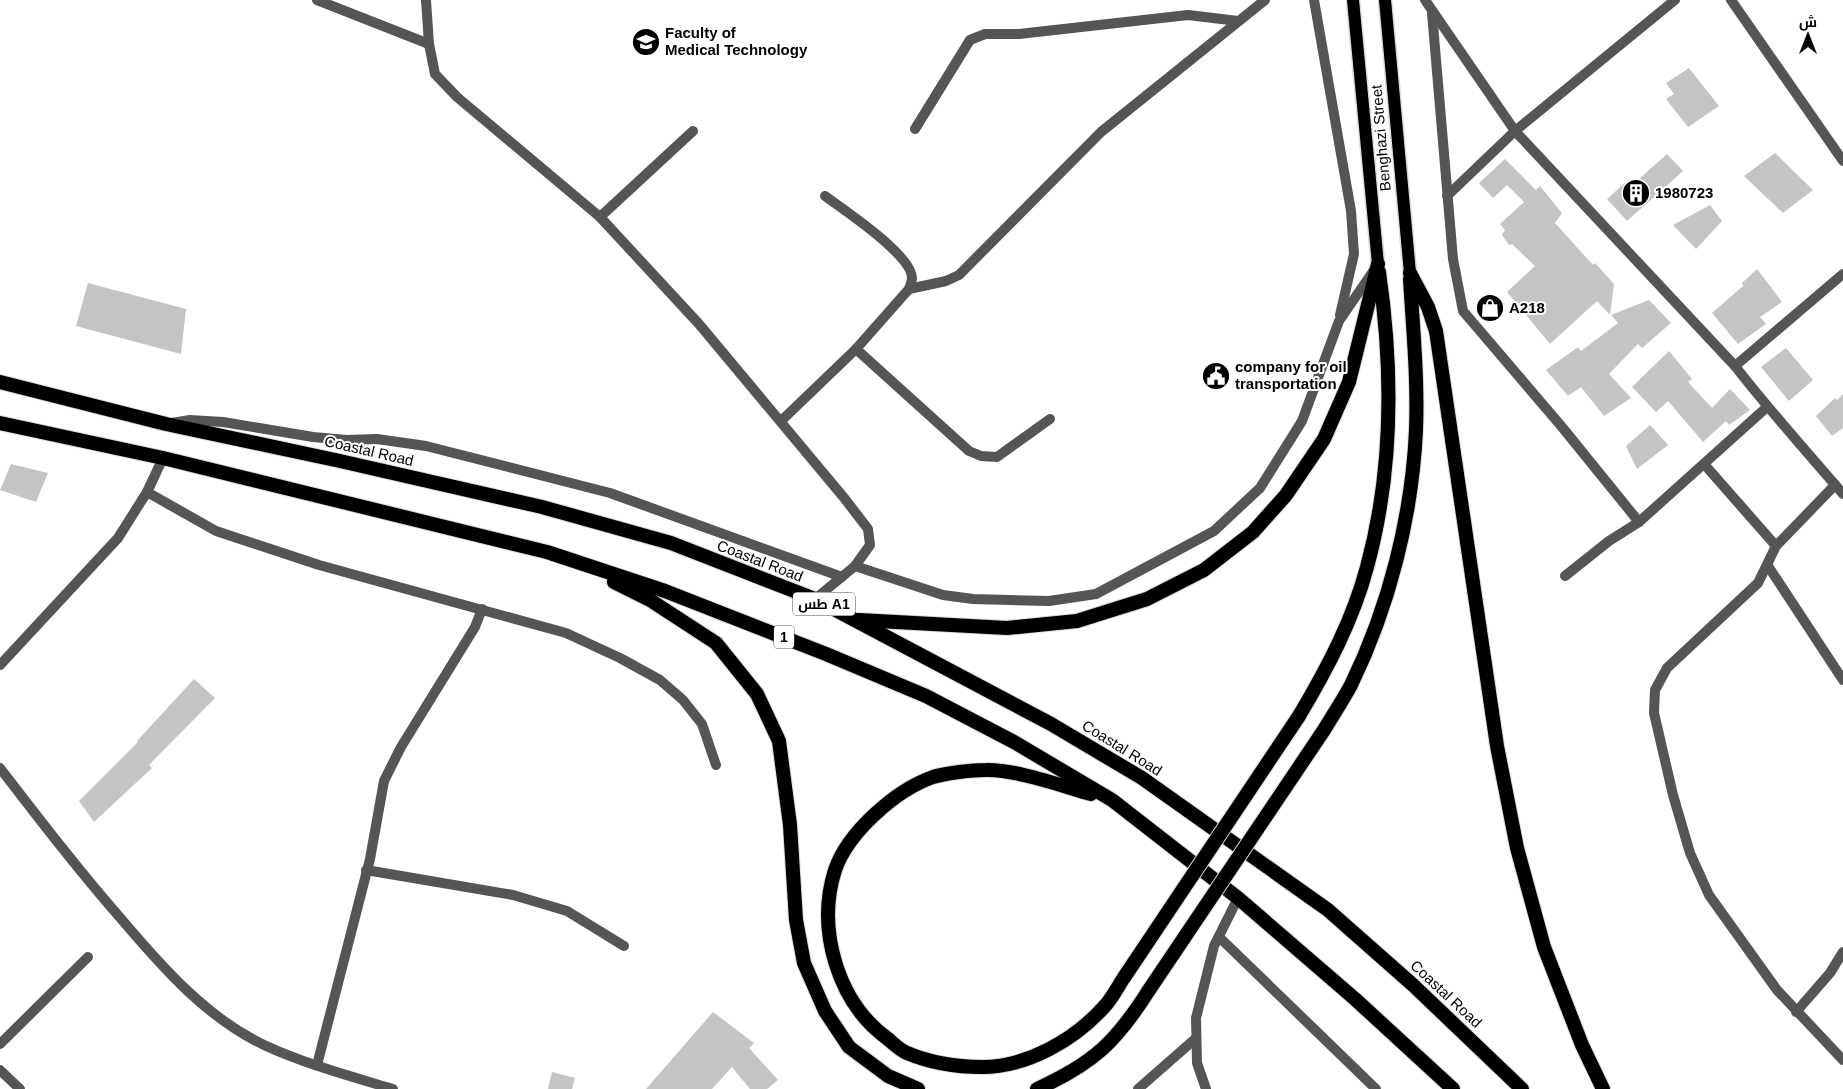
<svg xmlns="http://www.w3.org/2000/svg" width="1843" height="1089" viewBox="0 0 1843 1089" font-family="Helvetica,Cairo,sans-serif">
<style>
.building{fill:#c4c4c4}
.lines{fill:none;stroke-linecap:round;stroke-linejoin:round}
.primary-casing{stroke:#dbdbdb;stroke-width:15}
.trunk-casing{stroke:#dbdbdb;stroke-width:16}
.minor{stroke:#555;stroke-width:10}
.primary{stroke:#000;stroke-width:12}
.trunk{stroke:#000;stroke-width:14}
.trunk-bridge-casing{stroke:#dbdbdb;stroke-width:16;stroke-linecap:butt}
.trunk-bridge{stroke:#000;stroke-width:14}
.labels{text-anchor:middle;stroke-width:4;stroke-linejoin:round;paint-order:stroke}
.shield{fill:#fff;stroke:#4c4c4c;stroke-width:1}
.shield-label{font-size:14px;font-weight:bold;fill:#000}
.poi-label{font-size:15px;font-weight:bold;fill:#000;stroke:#fff;text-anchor:start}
.street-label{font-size:15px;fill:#000;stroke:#fff}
</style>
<rect width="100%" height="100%" fill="#fff"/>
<g class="building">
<path d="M 1689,68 L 1719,106 L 1688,127 L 1666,99 L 1674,94 L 1666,83 Z"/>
<path d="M 1775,153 L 1813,190 L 1783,213 L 1744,176 Z"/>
<path d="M 1667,154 L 1683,171 L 1627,221 L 1607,199 L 1626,182 L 1630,187 Z"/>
<path d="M 1505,159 L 1536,190 L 1540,186 L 1562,213 L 1555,223 L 1593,265 L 1595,263 L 1614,284 L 1610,315 L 1597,301 L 1550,344 L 1507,292 L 1535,266 L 1512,244 L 1509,245 L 1502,235 L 1505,230 L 1500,224 L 1524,202 L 1507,185 L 1493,198 L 1479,183 Z"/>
<path d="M 1710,205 L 1722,221 L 1696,249 L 1673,225 Z"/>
<path d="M 1757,269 L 1782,302 L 1760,317 L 1766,324 L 1738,344 L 1712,313 L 1743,286 L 1742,283 Z"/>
<path d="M 88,283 L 186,309 L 181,354 L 76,326 Z"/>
<path d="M 1649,300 L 1671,323 L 1642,348 L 1638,344 L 1609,374 L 1631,398 L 1604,416 L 1581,387 L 1568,396 L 1546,370 L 1578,347 L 1581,351 L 1618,323 L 1611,315 Z"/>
<path d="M 1786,348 L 1813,380 L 1789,401 L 1761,367 Z"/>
<path d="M 1669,351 L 1692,379 L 1688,382 L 1712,408 L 1730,389 L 1750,410 L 1729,425 L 1726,421 L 1703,442 L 1668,401 L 1656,412 L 1632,387 Z"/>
<path d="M 1843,394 L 1843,428 L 1832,436 L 1816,416 L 1835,398 L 1837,400 Z"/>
<path d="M 1650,425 L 1668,445 L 1637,469 L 1626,446 Z"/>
<path d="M 11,464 L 48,473 L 36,502 L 0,490 Z"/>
<path d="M 194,679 L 215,698 L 149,765 L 152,768 L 94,822 L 79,801 L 138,742 L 137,741 Z"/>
<path d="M 713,1012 L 754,1043 L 749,1048 L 778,1080 L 767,1089 L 750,1089 L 732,1067 L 712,1089 L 646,1089 Z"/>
<path d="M 552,1072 L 575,1078 L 572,1089 L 548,1089 Z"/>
</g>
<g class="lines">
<defs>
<g id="primary">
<path d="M 1353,0 L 1378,264"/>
<path d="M 1385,0 L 1410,273"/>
</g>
<g id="trunk">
<path d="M 1410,273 L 1428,307 L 1436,331 L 1497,746 L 1517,848 L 1544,947 L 1582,1045 L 1603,1089"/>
<path d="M 0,382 L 166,424 L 340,461 L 542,507 L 671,543 L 815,599 L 1051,724 L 1142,778 L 1328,910 L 1413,985 L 1522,1089"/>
<path d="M 0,423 L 163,458 L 547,552 L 665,591 L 826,654 L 926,696 L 1014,742 L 1112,800 L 1238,898 L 1355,999 L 1453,1089"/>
<path d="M 614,582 L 650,600 L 716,643 L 757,694 L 779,741 L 790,825 L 796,920 L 804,963 L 825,1011 L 849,1047 L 888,1076 L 918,1089"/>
<path d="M 859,620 L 1007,628 L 1077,621 L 1147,599 L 1204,570 L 1253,532 L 1286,495 L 1324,439 L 1349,382 L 1378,264"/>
<path d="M 1299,716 C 1327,669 1353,620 1367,567 C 1393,472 1393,369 1379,272"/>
<path d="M 1324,730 C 1333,715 1343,700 1351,685 C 1389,607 1412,517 1416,430 C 1418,380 1413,329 1410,279"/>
<path d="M 1091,794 C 1062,786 1015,769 986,770 C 972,770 946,773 933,777 C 896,790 848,832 835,870 C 816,930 838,1003 888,1039 C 894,1044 900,1050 907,1053 C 931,1063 956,1067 982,1067 C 1027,1067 1074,1040 1103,1008 C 1112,999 1118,986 1125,976"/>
<path d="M 1037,1089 C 1094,1063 1116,1042 1149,990"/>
</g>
</defs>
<use href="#primary" class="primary-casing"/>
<use href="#trunk" class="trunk-casing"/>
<g class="minor">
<path d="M 317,0 L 429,44"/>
<path d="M 426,0 L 429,44 L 435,74 L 457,97 L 600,217 L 699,324 L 845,499 L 868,529 L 870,545 L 855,566 L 815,599"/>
<path d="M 1314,0 L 1351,211 L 1354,254 L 1340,315"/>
<path d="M 1425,0 L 1515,131 L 1735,366 C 1769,410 1807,452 1843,494"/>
<path d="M 1731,0 L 1843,161"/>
<path d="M 1432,13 L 1453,259 L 1463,311 L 1562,427 L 1639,522"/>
<path d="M 915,129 L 970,40 L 985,34 L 1019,34 L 1188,15 L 1238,21"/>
<path d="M 1447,196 L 1515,131 L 1675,0"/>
<path d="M 600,217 L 693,131"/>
<path d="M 909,289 L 946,281 L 959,275 L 1101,132 L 1265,0"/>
<path d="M 856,349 L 969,451 L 981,456 L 997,457 L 1050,419"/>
<path d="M 1735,366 L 1843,274"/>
<path d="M 781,421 L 856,349 L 909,289 C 910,286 912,281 912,278 C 912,255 844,210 825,196"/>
<path d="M 172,423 L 190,420 L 223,422 L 313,437 L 347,440 L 377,439 L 426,446 L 610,493 L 842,577"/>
<path d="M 1704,464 L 1776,546"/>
<path d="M 1835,485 L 1776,546 L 1758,583 L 1667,668 L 1655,690 L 1654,713 L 1673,795 L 1690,853 L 1709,895 L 1777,990 L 1843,1060"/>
<path d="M 147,492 L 216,531 L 319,565 L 566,633 L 620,658 L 660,680 L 683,700 L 702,724 L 716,765"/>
<path d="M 855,566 L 943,595 L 973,599 L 1049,601 L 1096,594 L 1214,531 L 1260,488 L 1302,421 L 1339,321 L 1374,270"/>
<path d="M 1768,566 L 1843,680"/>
<path d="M 1565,576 L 1609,541 L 1639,522 L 1767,407"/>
<path d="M 0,665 L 118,538 L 147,492 L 163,458"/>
<path d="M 0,768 C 40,820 80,872 123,921 C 163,968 207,1018 264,1045 C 305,1064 350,1076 393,1089"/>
<path d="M 366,870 L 513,895 L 567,911 L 624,946"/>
<path d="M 1219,937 L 1376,1089"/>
<path d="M 1796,1012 L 1830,973 L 1843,952"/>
<path d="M 0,1044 L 88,957"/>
<path d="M 317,1065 L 370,859 L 384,781 L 401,747 L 475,627 L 482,609"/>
<path d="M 0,1070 L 20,1089"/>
<path d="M 1138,1089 L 1195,1039"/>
<path d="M 1206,1089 L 1197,1063 L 1196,1018 L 1214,946 L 1238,898"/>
</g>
<use href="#primary" class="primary"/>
<use href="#trunk" class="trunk"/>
<defs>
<g id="trunk-bridge">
<path d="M 1125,976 L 1299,716"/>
<path d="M 1149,990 L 1324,730"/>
</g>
</defs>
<use href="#trunk-bridge" class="trunk-bridge-casing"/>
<use href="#trunk-bridge" class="trunk-bridge"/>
</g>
<defs>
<symbol id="university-disc" viewBox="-11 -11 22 22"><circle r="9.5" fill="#000" stroke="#fff"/><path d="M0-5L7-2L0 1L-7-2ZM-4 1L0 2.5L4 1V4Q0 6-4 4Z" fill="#fff"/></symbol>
<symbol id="building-disc" viewBox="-11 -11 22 22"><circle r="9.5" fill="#000" stroke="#fff"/><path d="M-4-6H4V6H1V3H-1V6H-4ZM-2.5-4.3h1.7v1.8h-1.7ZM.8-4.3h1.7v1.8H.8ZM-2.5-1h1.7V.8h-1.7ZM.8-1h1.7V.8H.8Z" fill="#fff"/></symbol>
<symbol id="shop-disc" viewBox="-11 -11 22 22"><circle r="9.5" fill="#000" stroke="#fff"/><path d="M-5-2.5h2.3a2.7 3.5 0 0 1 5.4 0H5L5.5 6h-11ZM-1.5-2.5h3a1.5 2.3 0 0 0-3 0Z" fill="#fff"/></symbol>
<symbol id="civic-disc" viewBox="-11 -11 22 22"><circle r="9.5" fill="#000" stroke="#fff"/><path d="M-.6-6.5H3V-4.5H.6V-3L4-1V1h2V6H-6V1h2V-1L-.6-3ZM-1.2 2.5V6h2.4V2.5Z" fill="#fff"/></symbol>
</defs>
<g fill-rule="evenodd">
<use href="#university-disc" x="630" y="26" width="32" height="32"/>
<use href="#building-disc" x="1620" y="177" width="32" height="32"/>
<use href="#shop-disc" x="1474" y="292" width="32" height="32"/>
<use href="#civic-disc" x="1200" y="360" width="32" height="32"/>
</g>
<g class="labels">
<g class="shield">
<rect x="793" y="592.5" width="62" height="23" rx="4"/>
<rect x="774" y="625.5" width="20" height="23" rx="4"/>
</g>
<g class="shield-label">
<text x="824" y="609">طس A1</text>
<text x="784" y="642">1</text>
</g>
<g class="poi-label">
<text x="665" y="38">Faculty of<tspan x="665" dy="17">Medical Technology</tspan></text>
<text x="1655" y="198">1980723</text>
<text x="1509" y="313">A218</text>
<text x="1235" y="372">company for oil<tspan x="1235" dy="17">transportation</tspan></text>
</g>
<g class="street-label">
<text transform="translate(1381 138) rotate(-95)" y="5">Benghazi Street</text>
<text transform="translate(369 451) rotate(13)" y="5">Coastal Road</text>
<text transform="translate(760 561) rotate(21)" y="5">Coastal Road</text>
<text transform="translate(1122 748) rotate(32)" y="5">Coastal Road</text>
<text transform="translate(1446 994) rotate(43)" y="5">Coastal Road</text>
</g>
</g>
<g transform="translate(1808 35)" stroke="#ffffff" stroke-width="4" paint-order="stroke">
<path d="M0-4L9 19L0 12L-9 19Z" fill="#000000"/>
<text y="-8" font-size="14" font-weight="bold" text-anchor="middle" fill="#000000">ش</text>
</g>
</svg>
